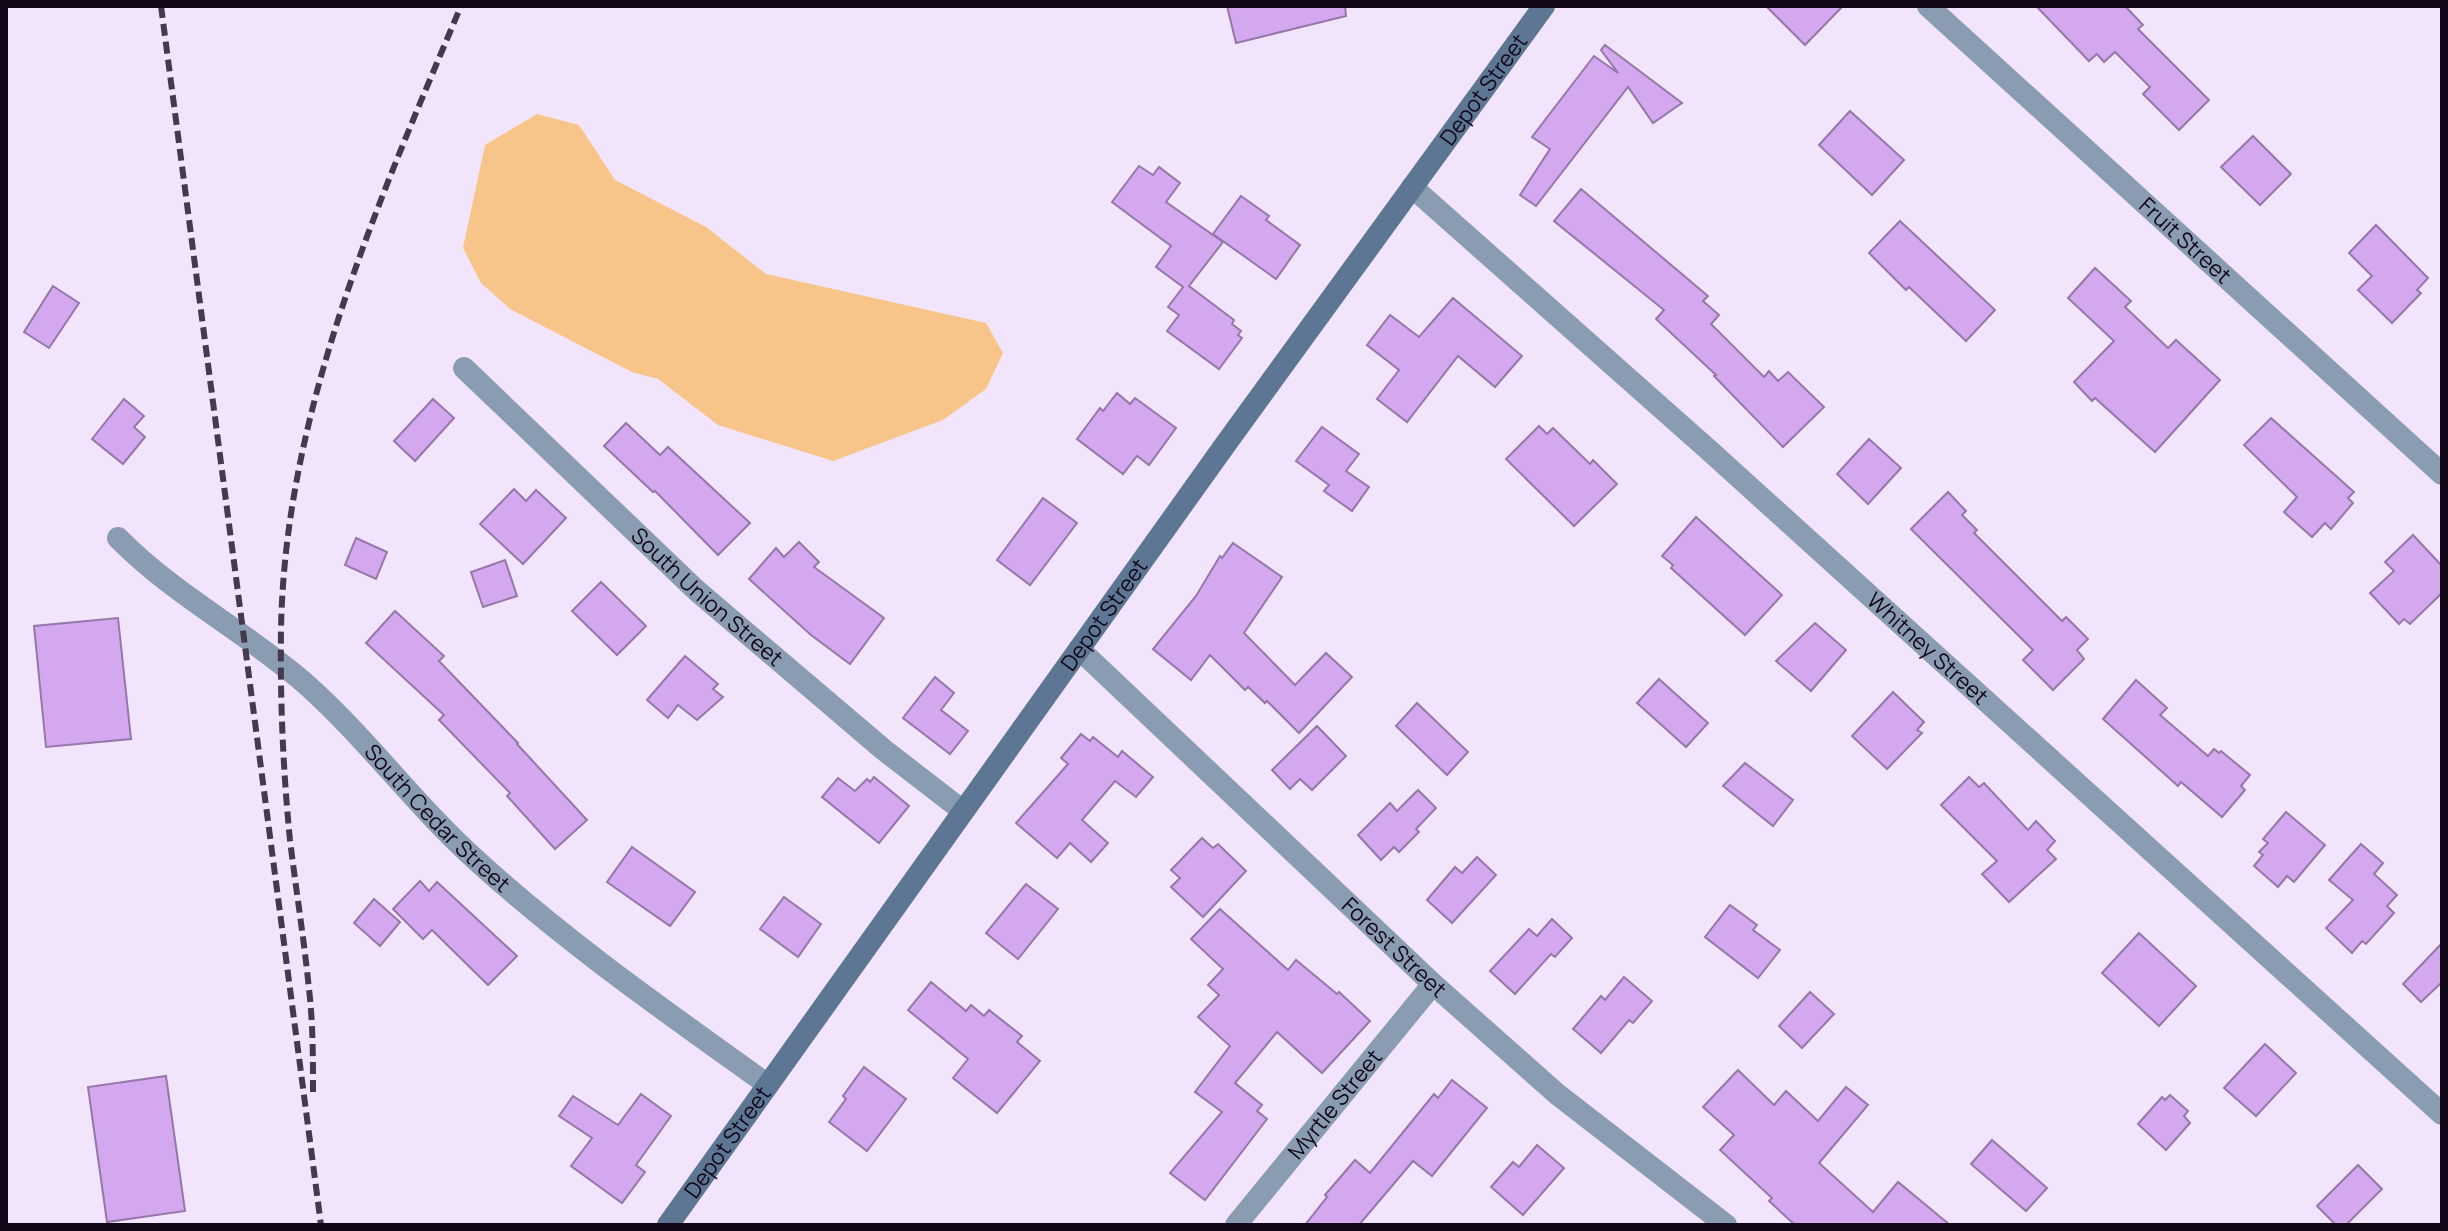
<svg xmlns="http://www.w3.org/2000/svg" width="2448" height="1231" viewBox="0 0 2448 1231" font-family="Manrope,sans-serif">
<style>
.green{fill:#f7c589}
.building{fill:#d3a8ef;stroke:#9577a9;stroke-width:2}
.lines{fill:none;stroke-linecap:round;stroke-linejoin:round}
.minor{stroke:#8a9cb1;stroke-width:22}
.secondary{stroke:#5c7694;stroke-width:22}
.rail{stroke:#453a4d;stroke-width:6;stroke-dasharray:12 6;stroke-linecap:butt}
.labels{text-anchor:middle;stroke-width:8;stroke-linejoin:round;paint-order:stroke}
.street-label{font-size:22px;fill:#13081a;stroke:#fff}
</style>
<rect width="100%" height="100%" fill="#f2e5fb"/>
<path class="green" d="M 537,114 L 579,125 L 615,180 L 706,227 L 766,274 L 986,323 L 1003,353 L 986,389 L 943,420 L 833,461 L 718,425 L 658,379 L 632,372 L 510,309 L 481,283 L 463,248 L 485,145 Z"/>
<g class="building">
<path d="M 1227,6 L 1345,6 L 1346,16 L 1236,43 Z"/>
<path d="M 1766,6 L 1843,6 L 1805,45 Z"/>
<path d="M 2036,6 L 2125,6 L 2143,25 L 2138,29 L 2209,100 L 2179,130 L 2143,94 L 2150,87 L 2115,52 L 2104,62 L 2097,54 L 2089,61 Z"/>
<path d="M 1605,45 L 1682,103 L 1653,123 L 1628,87 L 1536,206 L 1520,195 L 1550,149 L 1532,137 L 1594,56 L 1618,73 L 1601,50 Z"/>
<path d="M 1850,111 L 1904,160 L 1872,195 L 1819,145 Z"/>
<path d="M 2253,136 L 2291,174 L 2260,205 L 2221,167 Z"/>
<path d="M 1139,166 L 1153,175 L 1159,167 L 1180,183 L 1166,202 L 1223,242 L 1189,286 L 1234,320 L 1232,324 L 1241,331 L 1238,335 L 1242,338 L 1219,369 L 1167,331 L 1179,315 L 1168,307 L 1183,287 L 1156,267 L 1171,246 L 1112,202 Z"/>
<path d="M 1581,189 L 1708,296 L 1703,301 L 1719,315 L 1711,324 L 1764,377 L 1769,371 L 1778,381 L 1788,372 L 1824,407 L 1783,447 L 1714,376 L 1716,375 L 1656,319 L 1664,310 L 1554,221 Z"/>
<path d="M 1241,196 L 1269,216 L 1266,220 L 1300,245 L 1276,279 L 1213,234 Z"/>
<path d="M 1900,221 L 1995,310 L 1966,341 L 1909,287 L 1906,290 L 1869,253 Z"/>
<path d="M 2376,225 L 2428,278 L 2417,290 L 2421,293 L 2392,323 L 2358,290 L 2372,276 L 2349,253 Z"/>
<path d="M 2095,268 L 2131,301 L 2125,307 L 2168,348 L 2176,340 L 2220,380 L 2155,452 L 2095,398 L 2092,401 L 2074,382 L 2114,341 L 2068,298 Z"/>
<path d="M 53,286 L 79,303 L 49,348 L 24,332 Z"/>
<path d="M 1453,298 L 1522,356 L 1495,387 L 1458,356 L 1407,422 L 1377,399 L 1399,370 L 1367,345 L 1390,315 L 1419,337 Z"/>
<path d="M 1117,393 L 1130,404 L 1135,398 L 1176,428 L 1149,465 L 1137,456 L 1123,474 L 1077,439 L 1100,408 L 1103,411 Z"/>
<path d="M 124,399 L 144,416 L 134,427 L 145,437 L 123,464 L 92,439 Z"/>
<path d="M 433,399 L 454,418 L 415,461 L 394,441 Z"/>
<path d="M 2271,418 L 2354,492 L 2348,498 L 2353,503 L 2331,529 L 2325,523 L 2312,537 L 2284,512 L 2297,497 L 2244,445 Z"/>
<path d="M 626,423 L 660,455 L 668,447 L 750,523 L 718,555 L 655,491 L 653,492 L 604,446 Z"/>
<path d="M 1539,426 L 1547,434 L 1553,428 L 1590,464 L 1593,460 L 1617,484 L 1574,526 L 1506,459 Z"/>
<path d="M 1322,427 L 1359,454 L 1346,471 L 1369,487 L 1352,511 L 1324,491 L 1329,485 L 1296,461 Z"/>
<path d="M 1869,439 L 1901,468 L 1868,504 L 1837,474 Z"/>
<path d="M 514,489 L 526,501 L 536,490 L 566,518 L 523,564 L 480,524 Z"/>
<path d="M 1948,492 L 1966,511 L 1962,515 L 1977,530 L 1974,533 L 2062,621 L 2066,617 L 2088,639 L 2077,650 L 2084,659 L 2053,690 L 2023,660 L 2033,650 L 1911,529 Z"/>
<path d="M 1043,498 L 1077,523 L 1030,585 L 997,560 Z"/>
<path d="M 1696,517 L 1782,595 L 1745,635 L 1671,568 L 1673,565 L 1662,556 Z"/>
<path d="M 2413,535 L 2442,566 L 2442,593 L 2410,624 L 2404,619 L 2399,624 L 2370,593 L 2394,571 L 2385,562 Z"/>
<path d="M 356,538 L 387,552 L 376,579 L 345,565 Z"/>
<path d="M 799,542 L 819,562 L 814,567 L 884,618 L 850,664 L 811,635 L 749,579 L 776,548 L 784,557 Z"/>
<path d="M 1233,543 L 1282,577 L 1244,633 L 1295,685 L 1326,653 L 1352,677 L 1299,733 L 1267,701 L 1265,703 L 1248,687 L 1245,690 L 1210,655 L 1191,680 L 1153,649 L 1196,596 L 1220,556 L 1222,558 Z"/>
<path d="M 505,560 L 517,596 L 483,607 L 471,572 Z"/>
<path d="M 601,582 L 646,626 L 617,655 L 572,611 Z"/>
<path d="M 395,611 L 444,656 L 439,661 L 518,743 L 517,744 L 587,820 L 555,849 L 507,796 L 510,793 L 439,720 L 444,715 L 366,643 Z"/>
<path d="M 118,618 L 131,739 L 46,747 L 34,626 Z"/>
<path d="M 1815,623 L 1846,650 L 1811,691 L 1776,661 Z"/>
<path d="M 685,656 L 718,684 L 713,689 L 723,697 L 697,720 L 678,705 L 668,718 L 647,700 Z"/>
<path d="M 935,677 L 954,693 L 941,710 L 968,731 L 950,754 L 903,718 Z"/>
<path d="M 1659,679 L 1708,723 L 1686,747 L 1637,703 Z"/>
<path d="M 2136,680 L 2167,708 L 2160,715 L 2208,756 L 2214,749 L 2219,753 L 2221,751 L 2250,775 L 2241,786 L 2245,790 L 2222,817 L 2181,782 L 2178,786 L 2103,719 Z"/>
<path d="M 1893,692 L 1924,722 L 1917,730 L 1922,733 L 1887,769 L 1852,736 Z"/>
<path d="M 1417,703 L 1468,752 L 1447,775 L 1396,726 Z"/>
<path d="M 1317,726 L 1346,756 L 1312,790 L 1300,779 L 1290,789 L 1272,770 Z"/>
<path d="M 1081,734 L 1090,741 L 1093,737 L 1118,757 L 1122,751 L 1153,777 L 1136,797 L 1115,781 L 1082,820 L 1108,843 L 1091,862 L 1070,843 L 1057,858 L 1016,823 L 1068,764 L 1061,758 Z"/>
<path d="M 1745,763 L 1793,800 L 1773,826 L 1723,786 Z"/>
<path d="M 874,777 L 909,806 L 879,843 L 822,797 L 838,778 L 855,791 L 867,779 L 870,782 Z"/>
<path d="M 1969,777 L 1979,787 L 1984,783 L 2028,830 L 2036,821 L 2055,841 L 2047,850 L 2056,859 L 2009,902 L 1982,874 L 1997,861 L 1941,805 Z"/>
<path d="M 1418,790 L 1436,808 L 1416,829 L 1419,832 L 1399,852 L 1394,847 L 1381,860 L 1358,835 L 1390,803 L 1397,811 Z"/>
<path d="M 2286,812 L 2325,845 L 2294,882 L 2287,876 L 2278,887 L 2254,866 L 2263,855 L 2259,852 L 2268,843 L 2263,839 Z"/>
<path d="M 1202,838 L 1213,848 L 1218,844 L 1246,871 L 1203,917 L 1171,887 L 1180,878 L 1171,870 Z"/>
<path d="M 2361,844 L 2383,863 L 2374,874 L 2397,895 L 2387,906 L 2394,913 L 2366,944 L 2362,941 L 2352,953 L 2326,928 L 2353,900 L 2329,880 Z"/>
<path d="M 632,847 L 695,892 L 670,926 L 607,882 Z"/>
<path d="M 1477,857 L 1496,875 L 1452,923 L 1427,900 L 1455,867 L 1462,873 Z"/>
<path d="M 420,881 L 429,891 L 437,882 L 517,956 L 488,985 L 432,930 L 423,939 L 393,909 Z"/>
<path d="M 1026,884 L 1058,909 L 1018,959 L 986,933 Z"/>
<path d="M 784,897 L 821,924 L 798,957 L 760,929 Z"/>
<path d="M 374,899 L 400,922 L 380,946 L 354,923 Z"/>
<path d="M 1730,905 L 1757,925 L 1753,930 L 1780,950 L 1758,978 L 1705,937 Z"/>
<path d="M 1220,909 L 1288,970 L 1296,960 L 1337,994 L 1339,992 L 1370,1021 L 1322,1073 L 1277,1032 L 1235,1083 L 1262,1105 L 1257,1111 L 1267,1119 L 1205,1200 L 1170,1173 L 1222,1112 L 1195,1092 L 1230,1046 L 1198,1017 L 1219,995 L 1208,985 L 1223,969 L 1191,939 Z"/>
<path d="M 1552,919 L 1572,938 L 1555,957 L 1551,954 L 1515,994 L 1490,971 L 1529,929 L 1537,936 Z"/>
<path d="M 2139,933 L 2196,986 L 2159,1026 L 2102,973 Z"/>
<path d="M 2442,943 L 2442,982 L 2421,1002 L 2403,984 Z"/>
<path d="M 1624,977 L 1652,1001 L 1633,1023 L 1629,1020 L 1601,1053 L 1573,1029 L 1601,996 L 1605,1000 Z"/>
<path d="M 931,982 L 966,1011 L 971,1005 L 984,1016 L 989,1010 L 1022,1036 L 1017,1042 L 1040,1061 L 997,1113 L 953,1078 L 968,1059 L 908,1010 Z"/>
<path d="M 1810,992 L 1834,1014 L 1802,1048 L 1779,1026 Z"/>
<path d="M 2265,1044 L 2296,1073 L 2256,1116 L 2224,1088 Z"/>
<path d="M 864,1067 L 906,1099 L 867,1151 L 829,1122 L 846,1099 L 843,1096 Z"/>
<path d="M 1738,1070 L 1774,1105 L 1786,1091 L 1818,1121 L 1846,1087 L 1868,1105 L 1819,1163 L 1873,1212 L 1898,1182 L 1950,1225 L 1795,1225 L 1769,1201 L 1772,1198 L 1720,1150 L 1734,1135 L 1703,1107 Z"/>
<path d="M 166,1076 L 185,1211 L 107,1222 L 88,1087 Z"/>
<path d="M 1452,1080 L 1487,1108 L 1432,1176 L 1413,1161 L 1359,1225 L 1305,1225 L 1327,1197 L 1325,1195 L 1355,1160 L 1370,1173 L 1434,1094 L 1438,1098 Z"/>
<path d="M 641,1094 L 671,1116 L 636,1165 L 645,1172 L 622,1203 L 571,1166 L 592,1138 L 559,1116 L 573,1096 L 618,1125 Z"/>
<path d="M 2170,1095 L 2188,1111 L 2184,1116 L 2190,1123 L 2166,1150 L 2138,1124 L 2162,1097 L 2165,1100 Z"/>
<path d="M 1992,1140 L 2047,1188 L 2026,1211 L 1971,1164 Z"/>
<path d="M 1537,1145 L 1564,1168 L 1523,1215 L 1491,1187 L 1513,1162 L 1519,1167 Z"/>
<path d="M 2358,1165 L 2382,1189 L 2346,1225 L 2336,1225 L 2317,1206 Z"/>
</g>
<g class="lines">
<g class="minor">
<path id="s1" d="M 1928,6 L 2442,474"/>
<path id="s2" d="M 1412,187 L 1711,452 L 2442,1114"/>
<path id="s3" d="M 464,368 L 696,590 L 884,750 L 963,811"/>
<path id="s4" d="M 118,538 C 175,596 247,632 308,686 C 368,740 416,806 476,860 C 567,943 668,1013 768,1085"/>
<path id="s5" d="M 1079,649 L 1433,984 L 1557,1094 L 1726,1225"/>
<path id="s6" d="M 1236,1225 L 1433,984"/>
</g>
<path class="secondary" id="s7" d="M 668,1225 L 1225,445 L 1544,6"/>
<g class="rail">
<path d="M 161,6 L 321,1225"/>
<path d="M 313,1092 C 313,1058 313,1023 309,989 C 304,939 296,890 290,840 C 283,770 280,699 281,629 C 285,411 378,203 461,6"/>
</g>
</g>
<g class="labels">
<g class="street-label">
<text dy="8" stroke="none"><textPath href="#s7" startOffset="1398">Depot Street</textPath></text>
<text dy="8" stroke="none"><textPath href="#s1" startOffset="348">Fruit Street</textPath></text>
<text dy="8" stroke="none"><textPath href="#s3" startOffset="334">South Union Street</textPath></text>
<text dy="8" stroke="none"><textPath href="#s7" startOffset="750">Depot Street</textPath></text>
<text dy="8" stroke="none"><textPath href="#s2" startOffset="692">Whitney Street</textPath></text>
<text dy="8" stroke="none"><textPath href="#s4" startOffset="426">South Cedar Street</textPath></text>
<text dy="8" stroke="none"><textPath href="#s5" startOffset="434">Forest Street</textPath></text>
<text dy="8" stroke="none"><textPath href="#s6" startOffset="156">Myrtle Street</textPath></text>
<text dy="8" stroke="none"><textPath href="#s7" startOffset="102">Depot Street</textPath></text>
</g>
</g>
<rect width="2448" height="1231" fill="none" stroke="#13081a" stroke-width="16"/>
</svg>
